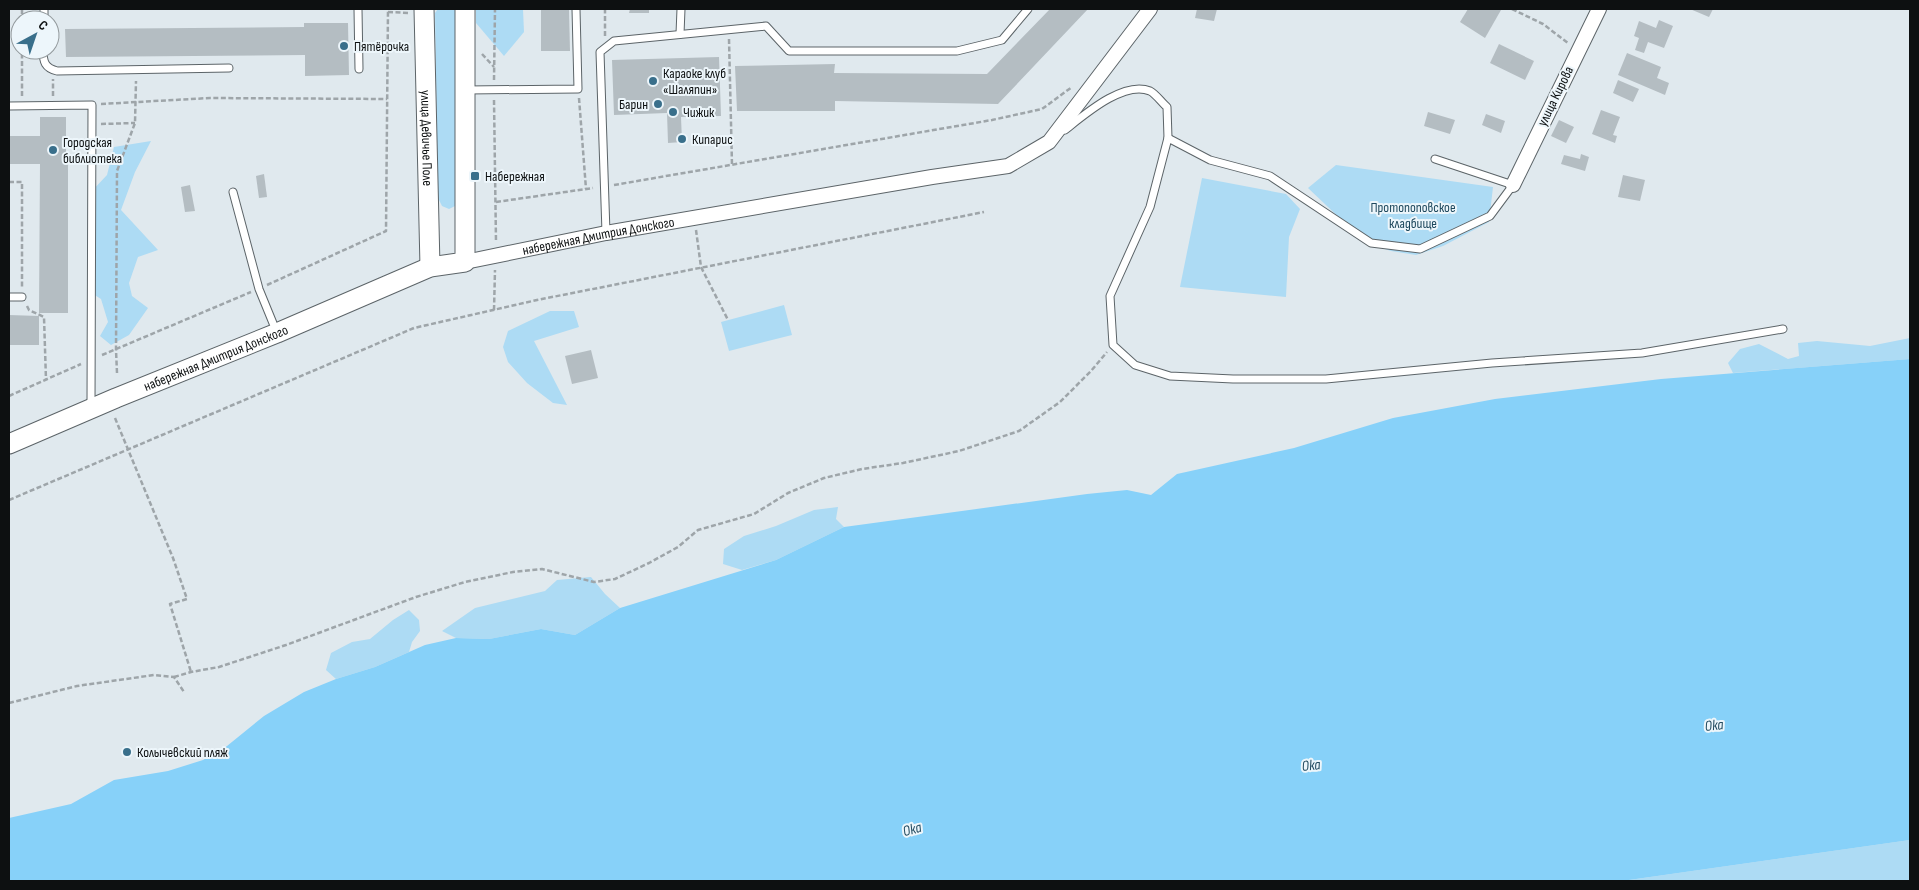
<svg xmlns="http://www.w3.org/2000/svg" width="1919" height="890" viewBox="0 0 1919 890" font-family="'Sofia Sans Condensed',sans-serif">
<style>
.green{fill:#addbf4}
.water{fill:#87d1f9}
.building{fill:#b4bdc2}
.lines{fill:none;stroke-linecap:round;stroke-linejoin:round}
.lane-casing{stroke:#5c6468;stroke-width:9}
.street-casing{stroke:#5c6468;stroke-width:16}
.secondary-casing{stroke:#5c6468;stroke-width:21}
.path{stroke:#9ea5a9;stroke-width:2.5;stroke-dasharray:5 2.5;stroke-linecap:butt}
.lane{stroke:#fff;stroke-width:7}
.street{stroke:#fff;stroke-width:14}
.secondary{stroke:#fff;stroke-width:19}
.poi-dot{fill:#396f8b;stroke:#edf6fb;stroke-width:2}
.labels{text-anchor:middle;stroke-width:4;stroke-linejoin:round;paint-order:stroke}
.poi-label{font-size:14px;fill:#0d1011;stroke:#edf6fb;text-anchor:start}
.street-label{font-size:14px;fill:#0d1011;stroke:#edf6fb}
.park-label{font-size:14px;fill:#1e485d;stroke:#edf6fb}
.water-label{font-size:15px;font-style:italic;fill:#224b60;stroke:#edf6fb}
</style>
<rect width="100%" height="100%" fill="#e0e9ee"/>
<g class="green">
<path d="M 438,9 L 457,9 L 457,205 L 449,209 L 442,206 L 438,198 L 435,13 Z"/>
<path d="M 476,9 L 523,9 L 524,32 L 504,56 L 476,23 Z"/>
<path d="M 151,141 L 135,172 L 121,210 L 158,250 L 138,257 L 129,283 L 132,296 L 148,308 L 129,335 L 111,345 L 100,336 L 108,322 L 101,299 L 93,294 L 91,192 L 107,175 L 114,147 Z"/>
<path d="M 1336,165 L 1493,187 L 1489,222 L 1443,246 L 1416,255 L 1391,251 L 1366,243 L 1308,188 Z"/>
<path d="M 1202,178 L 1286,194 L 1300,209 L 1289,237 L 1286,297 L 1180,287 Z"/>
<path d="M 784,305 L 792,335 L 729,351 L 721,322 Z"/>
<path d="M 550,311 L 574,311 L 579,327 L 534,341 L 567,405 L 553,403 L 527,383 L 508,362 L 503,347 L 508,331 Z"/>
<path d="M 1910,338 L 1910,359 L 1733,373 L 1728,363 L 1740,349 L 1759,344 L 1788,359 L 1799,356 L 1798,343 L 1817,341 L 1870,346 Z"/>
<path d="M 838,507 L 836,519 L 844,527 L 776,560 L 742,570 L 723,564 L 724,549 L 744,536 L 776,526 L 814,510 Z"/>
<path d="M 591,577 L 605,594 L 620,608 L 575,635 L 541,629 L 489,639 L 456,638 L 442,631 L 475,608 L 545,591 L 557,580 Z"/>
<path d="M 409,610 L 419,620 L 420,631 L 412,642 L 409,652 L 375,667 L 336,679 L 326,670 L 331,653 L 352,642 L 370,639 L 393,620 Z"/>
<path d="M 1910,840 L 1910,881 L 1622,881 Z"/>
</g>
<path class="water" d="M 1910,359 L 1910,840 L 1622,881 L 9,881 L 9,818 L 71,804 L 114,780 L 168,771 L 203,760 L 227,746 L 264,716 L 304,692 L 336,679 L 375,667 L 425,645 L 456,638 L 489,639 L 541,629 L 575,635 L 620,608 L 776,560 L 844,527 L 1087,494 L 1127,490 L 1151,495 L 1177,474 L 1294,448 L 1393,418 L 1495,399 L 1661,379 Z"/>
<g class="building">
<path d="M 541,9 L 569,9 L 570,51 L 541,51 Z"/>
<path d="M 630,9 L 649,9 L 649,13 L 629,13 Z"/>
<path d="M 1050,9 L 1088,9 L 998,104 L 835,101 L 835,111 L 737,111 L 735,66 L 835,64 L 834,73 L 987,74 Z"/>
<path d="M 1197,9 L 1217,9 L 1214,21 L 1195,18 Z"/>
<path d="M 1468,9 L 1499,9 L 1501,10 L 1485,38 L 1460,22 Z"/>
<path d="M 1690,9 L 1713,9 L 1709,17 Z"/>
<path d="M 1659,20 L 1673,26 L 1664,48 L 1648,42 L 1644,53 L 1635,50 L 1639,38 L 1634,36 L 1639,21 L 1656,28 Z"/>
<path d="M 304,23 L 348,23 L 349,75 L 305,76 L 305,55 L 66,57 L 65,29 L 304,27 Z"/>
<path d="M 1499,44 L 1534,61 L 1525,80 L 1490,63 Z"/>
<path d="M 1627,53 L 1661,67 L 1657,78 L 1669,83 L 1665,95 L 1618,75 Z"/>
<path d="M 719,57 L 721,116 L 681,117 L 682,142 L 668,143 L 667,113 L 614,115 L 612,60 Z"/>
<path d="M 1618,80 L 1639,89 L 1633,102 L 1613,93 Z"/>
<path d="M 1601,110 L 1620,117 L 1613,135 L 1617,136 L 1615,143 L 1592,134 Z"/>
<path d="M 1428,112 L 1455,120 L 1450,134 L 1424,126 Z"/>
<path d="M 1486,114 L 1505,121 L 1501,133 L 1482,125 Z"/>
<path d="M 40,117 L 66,117 L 66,164 L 68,164 L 68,313 L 39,313 L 40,164 L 9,164 L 9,136 L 40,136 Z"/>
<path d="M 1559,120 L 1574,127 L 1566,143 L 1551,136 Z"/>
<path d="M 1581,154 L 1589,157 L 1585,171 L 1561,164 L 1564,155 L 1580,159 Z"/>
<path d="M 264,174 L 267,197 L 259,198 L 256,176 Z"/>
<path d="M 1623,175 L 1645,180 L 1640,201 L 1618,197 Z"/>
<path d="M 190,185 L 195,211 L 185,212 L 181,187 Z"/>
<path d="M 9,315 L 39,316 L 39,345 L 9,345 Z"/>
<path d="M 591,350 L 598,378 L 572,384 L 565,356 Z"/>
</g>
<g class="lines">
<defs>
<g id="lane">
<path d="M 358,9 L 359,69"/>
<path d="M 44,20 L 44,9"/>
<path d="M 680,34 L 681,9"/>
<path d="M 43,50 C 43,62 45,68 57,71 L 229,68"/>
<path d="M 467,90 L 578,89 L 576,9"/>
<path d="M 9,106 L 92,105 L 91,406"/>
<path d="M 1065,130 C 1084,115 1124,80 1150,91 C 1156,94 1162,103 1167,107 L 1168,138"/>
<path d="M 1435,159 L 1513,185 L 1490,216 L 1420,249 L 1371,243 L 1270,176 L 1210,160 L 1168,138 L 1150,207 L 1110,296 L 1113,345 L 1135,365 L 1170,376 L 1233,379 L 1326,379 L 1492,363 L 1642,353 L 1783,329"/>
<path d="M 233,192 L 259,289 L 277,333"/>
<path d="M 606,233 L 600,52 L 614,41 L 766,26 L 789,51 L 957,51 L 1002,40 L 1028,9"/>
<path d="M 9,297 L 22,297"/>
</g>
<g id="street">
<path d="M 1513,185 L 1599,9"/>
<path id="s1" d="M 465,262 L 606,233 L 932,177 L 1008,166 L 1049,142 L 1150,9"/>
</g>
<g id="secondary">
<path id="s2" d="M 424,9 L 430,267"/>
<path id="s3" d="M 9,444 L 116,398 L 277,333 L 430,267 L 465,262 L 465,9"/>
</g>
</defs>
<use href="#lane" class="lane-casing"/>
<use href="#street" class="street-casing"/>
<use href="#secondary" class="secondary-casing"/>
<g class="path">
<path d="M 22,9 L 22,20"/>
<path d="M 1512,9 L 1543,24 L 1568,43"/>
<path d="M 388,12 L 409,13"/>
<path d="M 605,36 L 605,9"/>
<path d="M 729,39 L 732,165"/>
<path d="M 482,54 L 494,67"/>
<path d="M 494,80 L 495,9"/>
<path d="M 22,96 L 22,50"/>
<path d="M 53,96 L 53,79"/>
<path d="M 579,98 L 586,189"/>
<path d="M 494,100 L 496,242"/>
<path d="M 101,104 L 210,98 L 387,99"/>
<path d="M 101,124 L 135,123"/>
<path d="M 9,182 L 22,182 L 22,287"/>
<path d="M 614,185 L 992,120 L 1042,109 L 1072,87"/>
<path d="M 496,202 L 593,188"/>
<path d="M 696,230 L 701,267 L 728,320"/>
<path d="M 267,285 L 386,231 L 388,9"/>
<path d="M 27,306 L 29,310 L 44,317 L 46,380"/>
<path d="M 494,310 L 495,270"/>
<path d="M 102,355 L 251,292"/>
<path d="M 117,373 L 116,350 L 117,171 L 135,123 L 136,81"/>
<path d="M 9,396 L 81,364"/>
<path d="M 115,418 L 173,558 L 187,599 L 170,604 L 191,672"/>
<path d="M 9,500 L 414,328 L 537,300 L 984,212"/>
<path d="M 174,677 L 191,672 L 219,667 L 286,645 L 416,597 L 465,582 L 513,572 L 542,569 L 594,582 L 615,579 L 649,563 L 678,547 L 698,530 L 754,514 L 788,493 L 824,478 L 862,469 L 903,463 L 959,451 L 1019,431 L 1060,402 L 1091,371 L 1107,352"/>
<path d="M 9,703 L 77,686 L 154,675 L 174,677 L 184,692"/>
</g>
<use href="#lane" class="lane"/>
<use href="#street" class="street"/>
<use href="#secondary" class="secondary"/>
</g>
<g class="poi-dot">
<circle cx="344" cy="46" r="5"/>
<circle cx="653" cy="81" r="5"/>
<circle cx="658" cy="104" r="5"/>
<circle cx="673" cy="112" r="5"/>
<circle cx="682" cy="139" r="5"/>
<circle cx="53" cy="150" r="5"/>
<rect x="470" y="171" width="10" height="10" rx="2.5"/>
<circle cx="127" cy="752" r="5"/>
</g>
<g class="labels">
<g class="poi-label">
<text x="354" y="51">Пятёрочка</text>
<text x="663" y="78">Караоке клуб<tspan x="663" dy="16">«Шаляпин»</tspan></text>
<text x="648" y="109" text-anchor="end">Барин</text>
<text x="683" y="117">Чижик</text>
<text x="692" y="144">Кипарис</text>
<text x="63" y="147">Городская<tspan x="63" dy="16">библиотека</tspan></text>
<text x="485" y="181">Набережная</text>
<text x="137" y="757">Колычевский пляж</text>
</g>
<g class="street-label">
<text transform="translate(1555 96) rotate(-64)" y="5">улица Кирова</text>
<text dy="5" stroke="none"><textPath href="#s2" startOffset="129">улица Девичье Поле</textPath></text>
<text dy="5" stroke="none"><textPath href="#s1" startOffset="136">набережная Дмитрия Донского</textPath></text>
<text dy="5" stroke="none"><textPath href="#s3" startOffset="224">набережная Дмитрия Донского</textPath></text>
</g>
<g class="park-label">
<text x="1413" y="212">Протопоповское<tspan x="1413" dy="16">кладбище</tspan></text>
</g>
<g class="water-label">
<text transform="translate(1714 725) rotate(-6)" y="5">Ока</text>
<text transform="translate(1311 765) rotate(-6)" y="5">Ока</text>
<text transform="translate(912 829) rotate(-15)" y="5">Ока</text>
</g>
</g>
<rect width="1919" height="890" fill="none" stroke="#0d1011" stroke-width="20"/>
<g transform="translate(35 35) rotate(40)"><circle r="24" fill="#edf6fb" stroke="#939a9d"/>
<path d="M0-4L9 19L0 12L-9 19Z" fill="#396f8b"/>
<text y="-8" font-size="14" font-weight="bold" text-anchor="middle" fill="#0d1011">С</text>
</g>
</svg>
